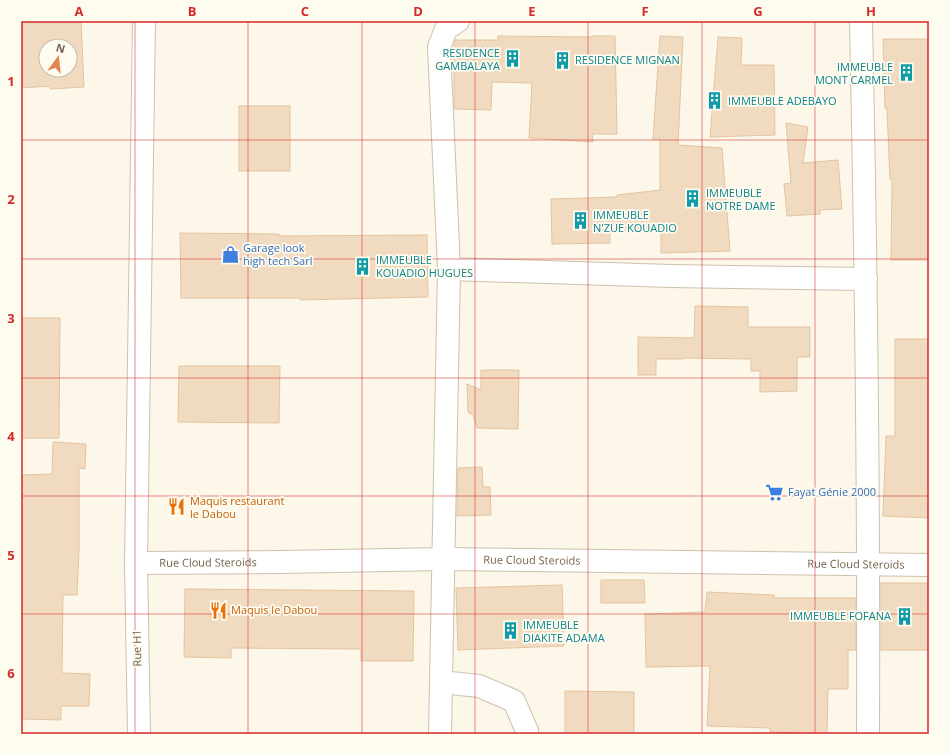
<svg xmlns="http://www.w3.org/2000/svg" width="950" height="755" viewBox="0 0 950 755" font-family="'Open Sans',sans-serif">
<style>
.building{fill:#f1dbc0;stroke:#e3c4a1;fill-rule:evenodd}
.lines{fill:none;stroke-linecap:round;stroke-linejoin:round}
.minor-casing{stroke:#cec0ae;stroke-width:24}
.minor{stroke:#fff;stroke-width:22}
.grid{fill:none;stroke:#d62828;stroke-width:1;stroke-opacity:0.55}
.labels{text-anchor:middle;stroke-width:3.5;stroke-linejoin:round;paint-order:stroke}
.culture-label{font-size:11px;fill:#0d838f;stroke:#fefbef;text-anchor:start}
.shop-label{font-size:11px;fill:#366cbe;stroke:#fefbef;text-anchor:start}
.food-label{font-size:11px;fill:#c56008;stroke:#fefbef;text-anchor:start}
.street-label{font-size:11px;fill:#76614c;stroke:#fefbef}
.neatline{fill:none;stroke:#d62828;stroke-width:1.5}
.grid-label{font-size:13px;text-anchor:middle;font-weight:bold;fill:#d62828}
</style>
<rect width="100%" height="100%" fill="#fcf7e8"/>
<g class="building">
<path d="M 21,21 L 81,21 L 84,87 L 50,89 L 50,86 L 21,88 ZM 46,46 L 70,46 L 70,70 L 46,70 Z"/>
<path d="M 498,36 L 592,37 L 592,36 L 615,36 L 617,134 L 592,134 L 593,142 L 529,138 L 532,83 L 492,82 L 491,110 L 454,109 L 454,43 L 455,40 L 498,40 Z"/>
<path d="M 660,36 L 683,37 L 678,145 L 722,148 L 730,251 L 661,253 L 661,226 L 610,232 L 610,243 L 552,244 L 551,199 L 618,197 L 617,195 L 660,190 L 660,139 L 653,139 Z"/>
<path d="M 718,37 L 742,38 L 741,65 L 774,65 L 775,135 L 710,137 Z"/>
<path d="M 883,39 L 929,39 L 929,260 L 891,260 L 892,179 L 890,179 L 887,108 L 885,108 Z"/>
<rect x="239" y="106" width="51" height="65"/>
<path d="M 786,123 L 808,127 L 803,163 L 838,160 L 842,209 L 820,210 L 820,214 L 787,216 L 784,184 L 791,183 Z"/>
<path d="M 180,233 L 279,234 L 279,236 L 427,235 L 428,297 L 300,300 L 300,298 L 181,298 Z"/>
<path d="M 695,306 L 748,307 L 748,327 L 810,327 L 810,357 L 797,357 L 797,391 L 760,392 L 760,371 L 751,371 L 751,359 L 683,358 L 683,359 L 656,359 L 656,375 L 638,375 L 638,337 L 694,338 Z"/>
<path d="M 21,318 L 60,318 L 59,438 L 21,438 Z"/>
<path d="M 895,339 L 929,339 L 929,518 L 883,516 L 886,436 L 895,436 Z"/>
<path d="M 179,366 L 280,366 L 279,423 L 178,422 Z"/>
<path d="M 481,370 L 519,370 L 518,429 L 477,428 L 473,415 L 468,412 L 467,384 L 481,390 Z"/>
<path d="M 53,442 L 86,444 L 85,469 L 79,468 L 79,550 L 77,595 L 63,595 L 62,673 L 90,674 L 89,706 L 61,706 L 61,720 L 21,719 L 21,475 L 52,474 Z"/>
<path d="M 482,467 L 483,487 L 490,487 L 491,515 L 457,516 L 458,468 Z"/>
<path d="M 601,580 L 644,580 L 645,603 L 601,603 Z"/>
<rect x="881" y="583" width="48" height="67"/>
<path d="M 562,585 L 564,646 L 458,650 L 456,588 Z"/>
<path d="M 185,589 L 414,591 L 413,661 L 361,661 L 361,649 L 231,648 L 231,658 L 184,657 Z"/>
<path d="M 707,592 L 774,595 L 774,598 L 856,598 L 856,650 L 848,650 L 848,689 L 828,689 L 827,734 L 770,732 L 770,728 L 707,726 L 710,666 L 646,667 L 645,614 L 705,612 Z"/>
<path d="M 565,691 L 634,692 L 634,734 L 565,734 Z"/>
</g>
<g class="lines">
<defs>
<g id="minor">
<path d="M 861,21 C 866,259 869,496 868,734"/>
<path d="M 449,269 L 671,276 L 866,279"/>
<path id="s1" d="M 136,563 L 281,562 L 443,559 L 929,565"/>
<path d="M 441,682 L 479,686 L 514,701 L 527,731 L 526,734"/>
<path d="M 139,734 L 136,563 L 144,21"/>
<path d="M 440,734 L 449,269 L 439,47 L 446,29 L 458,21"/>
</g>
</defs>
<use href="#minor" class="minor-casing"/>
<use href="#minor" class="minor"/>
</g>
<path class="grid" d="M 135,21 L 135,734M 248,21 L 248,734M 362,21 L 362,734M 475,21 L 475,734M 588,21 L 588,734M 702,21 L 702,734M 815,21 L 815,734M 21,140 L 929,140M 21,259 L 929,259M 21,378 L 929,378M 21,496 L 929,496M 21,614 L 929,614"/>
<defs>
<symbol id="building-bare" viewBox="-9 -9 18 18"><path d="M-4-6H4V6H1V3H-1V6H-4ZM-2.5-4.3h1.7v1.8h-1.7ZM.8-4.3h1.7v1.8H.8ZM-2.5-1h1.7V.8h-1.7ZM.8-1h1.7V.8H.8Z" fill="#0f9aa8" stroke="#fefbef" stroke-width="2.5" paint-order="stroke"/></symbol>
<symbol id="shop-bare" viewBox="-9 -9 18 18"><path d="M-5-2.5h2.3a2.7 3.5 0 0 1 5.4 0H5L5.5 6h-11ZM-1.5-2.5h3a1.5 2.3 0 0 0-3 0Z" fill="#3f7fe0" stroke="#fefbef" stroke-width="2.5" paint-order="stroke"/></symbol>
<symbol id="supermarket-bare" viewBox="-9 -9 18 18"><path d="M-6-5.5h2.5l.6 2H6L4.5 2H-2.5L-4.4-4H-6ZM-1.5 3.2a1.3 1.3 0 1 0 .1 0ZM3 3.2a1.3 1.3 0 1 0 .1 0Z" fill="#3f7fe0" stroke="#fefbef" stroke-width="2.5" paint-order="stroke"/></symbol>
<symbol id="restaurant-bare" viewBox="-9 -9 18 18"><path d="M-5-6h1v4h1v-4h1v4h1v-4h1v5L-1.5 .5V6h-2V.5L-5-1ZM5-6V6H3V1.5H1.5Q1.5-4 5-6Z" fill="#e8710a" stroke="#fefbef" stroke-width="2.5" paint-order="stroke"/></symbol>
</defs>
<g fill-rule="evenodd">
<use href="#building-bare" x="500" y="46" width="25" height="25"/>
<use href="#building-bare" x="550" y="48" width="25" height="25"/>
<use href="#building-bare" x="894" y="60" width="25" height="25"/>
<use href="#building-bare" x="702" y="88" width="25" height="25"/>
<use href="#building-bare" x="680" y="186" width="25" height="25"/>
<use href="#building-bare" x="568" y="208" width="25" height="25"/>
<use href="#shop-bare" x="218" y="242" width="25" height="25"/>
<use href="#building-bare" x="350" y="254" width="25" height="25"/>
<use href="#supermarket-bare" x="762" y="480" width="25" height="25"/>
<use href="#restaurant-bare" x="164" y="494" width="25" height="25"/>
<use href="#restaurant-bare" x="206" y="598" width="25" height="25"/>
<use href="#building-bare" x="892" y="604" width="25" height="25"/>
<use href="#building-bare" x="498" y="618" width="25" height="25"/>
</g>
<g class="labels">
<g class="culture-label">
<text x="500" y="57" text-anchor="end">RESIDENCE<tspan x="500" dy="13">GAMBALAYA</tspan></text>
<text x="575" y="64">RESIDENCE MIGNAN</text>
<text x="893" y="71" text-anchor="end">IMMEUBLE<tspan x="893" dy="13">MONT CARMEL</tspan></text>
<text x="728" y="105">IMMEUBLE ADEBAYO</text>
<text x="706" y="197">IMMEUBLE<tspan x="706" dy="13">NOTRE DAME</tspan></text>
<text x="593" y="219">IMMEUBLE<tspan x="593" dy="13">N'ZUE KOUADIO</tspan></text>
<text x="376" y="264">IMMEUBLE<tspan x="376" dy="13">KOUADIO HUGUES</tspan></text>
<text x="891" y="620" text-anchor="end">IMMEUBLE FOFANA</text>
<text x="523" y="629">IMMEUBLE<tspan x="523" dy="13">DIAKITE ADAMA</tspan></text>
</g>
<g class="shop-label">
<text x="243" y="252">Garage look<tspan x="243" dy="13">high tech Sarl</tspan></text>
<text x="788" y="496">Fayat Génie 2000</text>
</g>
<g class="food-label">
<text x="190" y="505">Maquis restaurant<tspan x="190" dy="13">le Dabou</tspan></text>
<text x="231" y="614">Maquis le Dabou</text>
</g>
<g class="street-label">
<text dy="4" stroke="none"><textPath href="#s1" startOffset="396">Rue Cloud Steroids</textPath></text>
<text dy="4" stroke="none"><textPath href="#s1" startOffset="72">Rue Cloud Steroids</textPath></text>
<text dy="4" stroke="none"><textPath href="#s1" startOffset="720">Rue Cloud Steroids</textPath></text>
<text transform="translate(137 648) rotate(-91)" y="4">Rue H1</text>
</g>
</g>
<rect width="950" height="755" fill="none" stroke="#fefbef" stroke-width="44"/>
<g transform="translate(58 58) rotate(15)"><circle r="19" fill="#fefbef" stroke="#c8bdae"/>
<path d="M0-3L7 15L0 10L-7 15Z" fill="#e28751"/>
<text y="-6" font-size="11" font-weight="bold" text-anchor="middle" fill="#76614c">N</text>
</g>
<rect x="22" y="22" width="906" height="711" class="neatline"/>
<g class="grid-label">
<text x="79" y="16">A</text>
<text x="192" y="16">B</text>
<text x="305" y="16">C</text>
<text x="418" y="16">D</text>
<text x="532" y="16">E</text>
<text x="645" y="16">F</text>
<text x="758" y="16">G</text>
<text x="871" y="16">H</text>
<text x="11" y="86">1</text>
<text x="11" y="204">2</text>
<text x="11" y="323">3</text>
<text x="11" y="441">4</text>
<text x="11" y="560">5</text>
<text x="11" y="678">6</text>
</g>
</svg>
